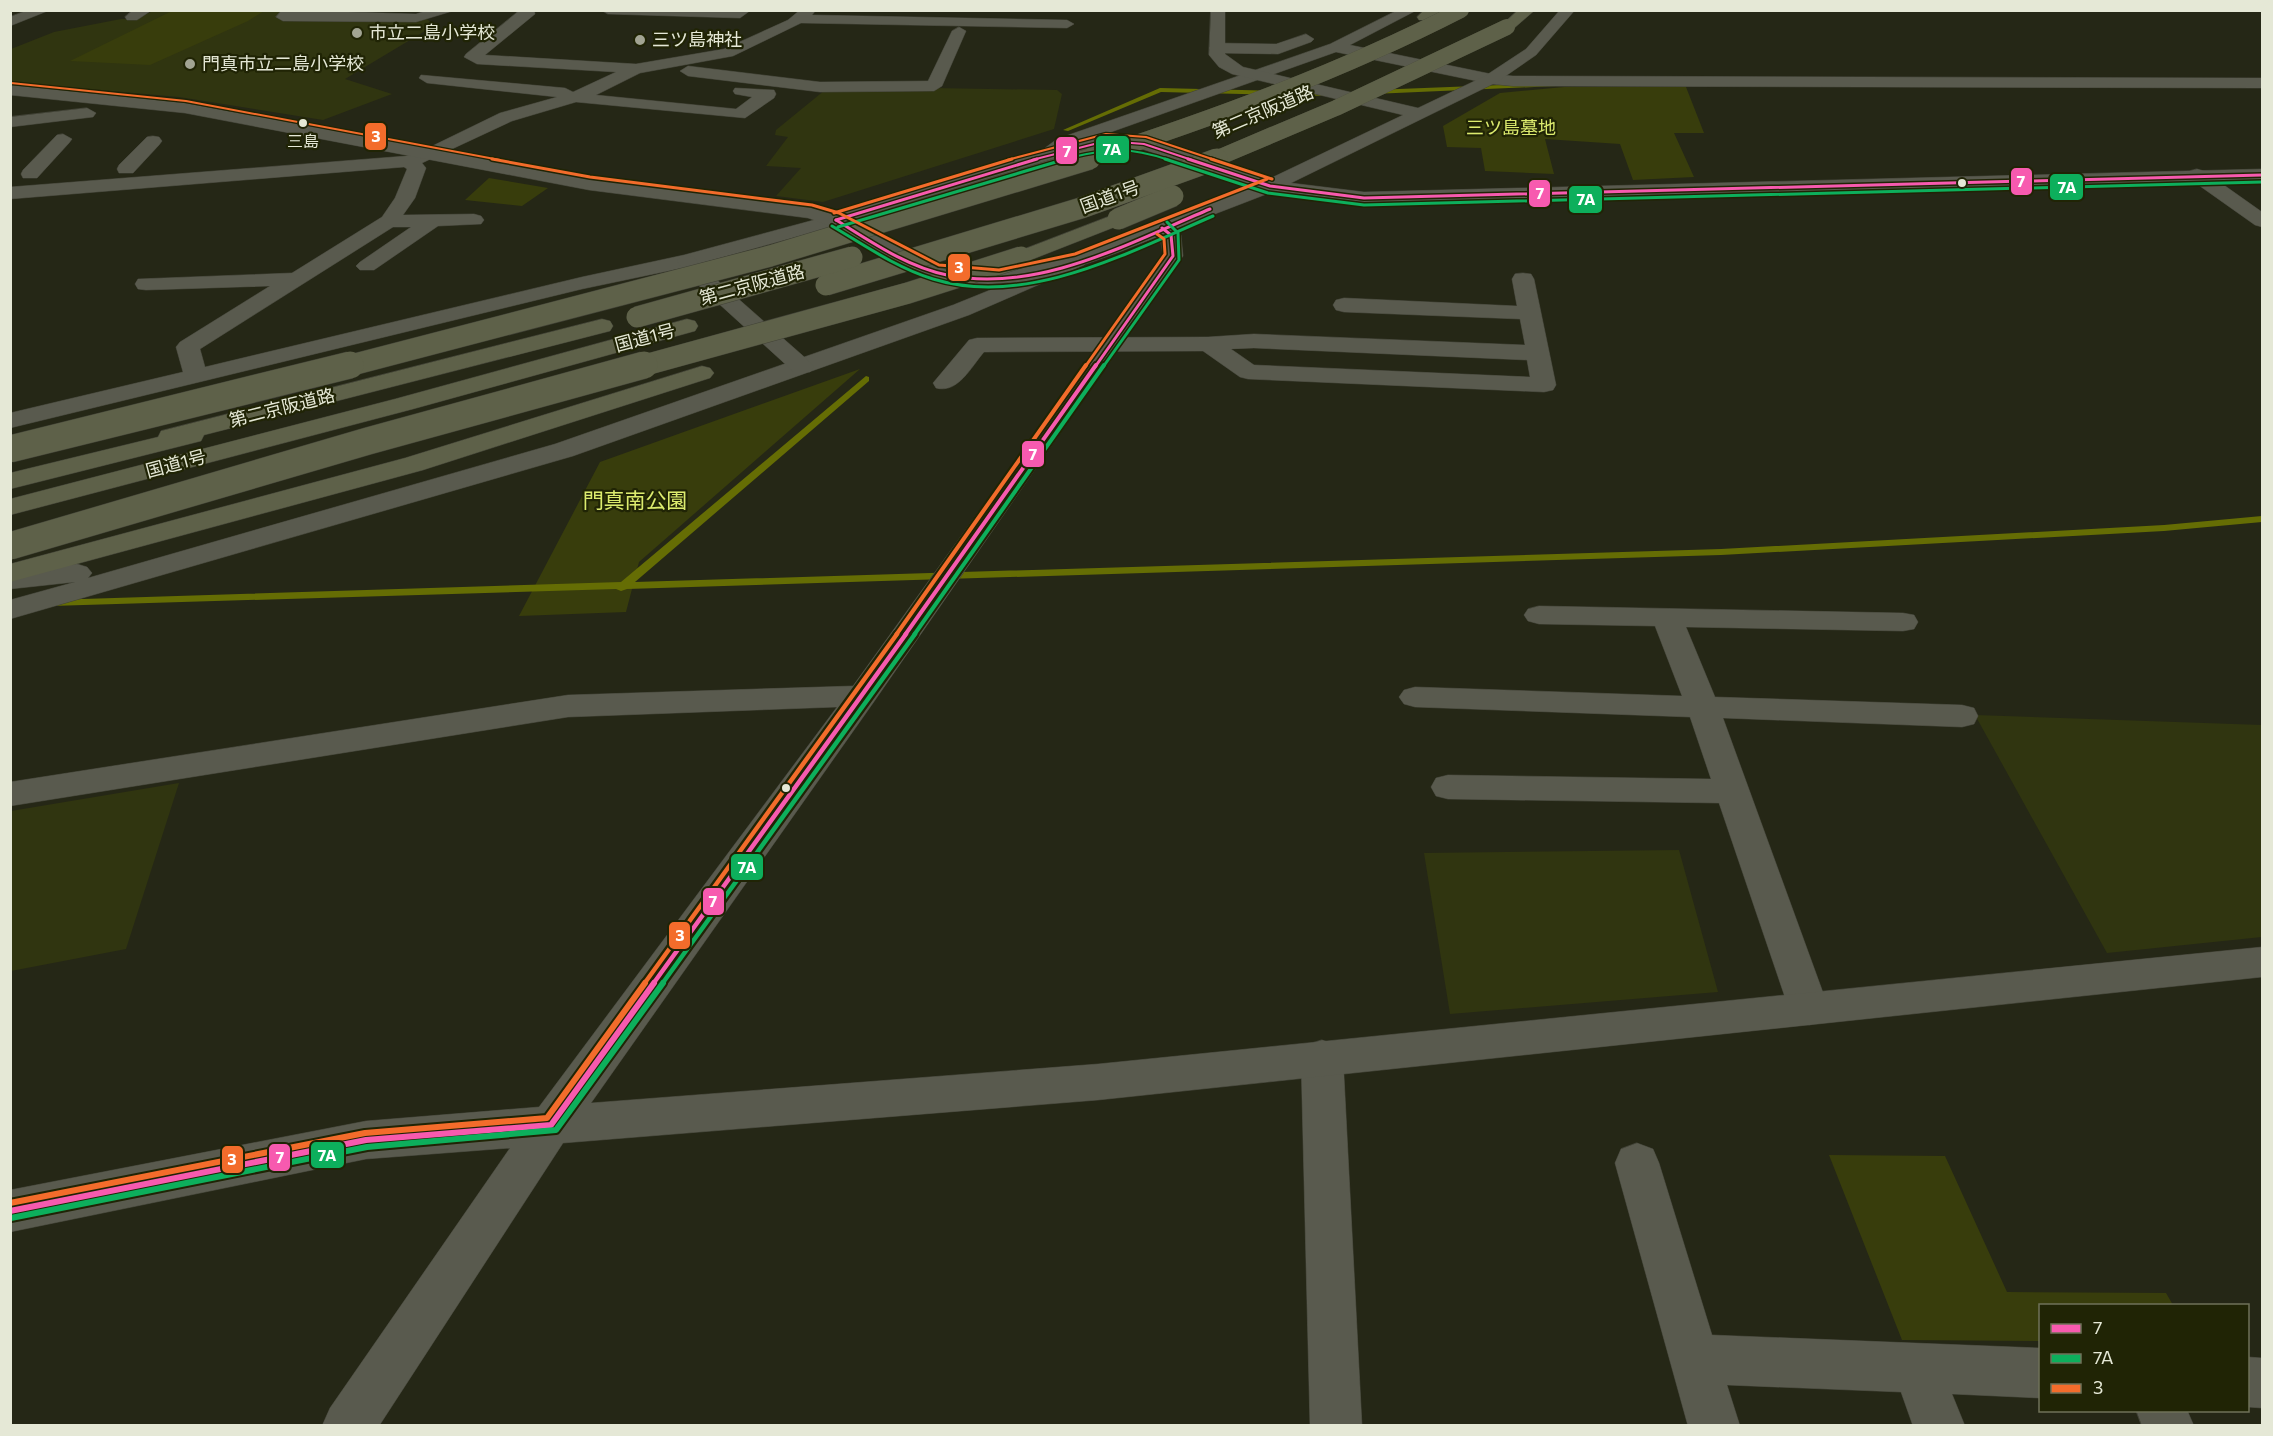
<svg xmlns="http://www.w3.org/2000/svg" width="2273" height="1436" viewBox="0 0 2273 1436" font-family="Commissioner,'Noto Sans JP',sans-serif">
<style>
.built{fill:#303510}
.green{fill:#383d0c}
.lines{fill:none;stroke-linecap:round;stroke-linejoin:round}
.stream{fill:#656d04;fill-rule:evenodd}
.street-casing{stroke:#414236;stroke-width:1}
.secondary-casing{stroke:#414236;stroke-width:1}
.highway-casing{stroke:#414236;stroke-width:1}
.street{fill:#595a4e;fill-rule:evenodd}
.secondary{fill:#595a4e;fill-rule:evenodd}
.highway{fill:#5e6149;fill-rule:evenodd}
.highway-bridge-far2-casing{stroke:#414236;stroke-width:16;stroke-linecap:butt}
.highway-bridge-far1-casing{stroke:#414236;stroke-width:22;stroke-linecap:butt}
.highway-bridge-casing{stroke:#414236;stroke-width:28;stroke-linecap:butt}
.highway-bridge-far2{stroke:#5e6149;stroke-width:16}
.highway-bridge-far1{stroke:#5e6149;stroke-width:21}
.highway-bridge{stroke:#5e6149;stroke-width:27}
.bus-1-far4-casing{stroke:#202405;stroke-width:4.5}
.bus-1-far3-casing{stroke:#202405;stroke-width:6}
.bus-1-far2-casing{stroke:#202405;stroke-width:8}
.bus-1-far1-casing{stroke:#202405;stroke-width:9}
.bus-1-casing{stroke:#202405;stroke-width:10}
.bus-2-far4-casing{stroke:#202405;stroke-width:4.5}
.bus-2-far3-casing{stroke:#202405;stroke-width:6}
.bus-2-far2-casing{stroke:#202405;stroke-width:8}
.bus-2-far1-casing{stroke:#202405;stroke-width:9}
.bus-2-casing{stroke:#202405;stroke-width:10}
.bus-3-far4-casing{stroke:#202405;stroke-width:4.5}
.bus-3-far3-casing{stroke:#202405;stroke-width:6}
.bus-3-far2-casing{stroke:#202405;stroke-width:8}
.bus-3-far1-casing{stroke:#202405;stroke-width:9}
.bus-3-casing{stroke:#202405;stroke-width:10}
.bus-1-far4{stroke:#f75aaf;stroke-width:2}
.bus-1-far3{stroke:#f75aaf;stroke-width:3}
.bus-1-far2{stroke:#f75aaf;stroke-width:4}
.bus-1-far1{stroke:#f75aaf;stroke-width:4.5}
.bus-1{stroke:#f75aaf;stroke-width:6}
.bus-2-far4{stroke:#0daf5c;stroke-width:2}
.bus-2-far3{stroke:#0daf5c;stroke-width:3}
.bus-2-far2{stroke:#0daf5c;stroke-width:4}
.bus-2-far1{stroke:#0daf5c;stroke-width:4.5}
.bus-2{stroke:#0daf5c;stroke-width:6}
.bus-3-far4{stroke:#f36c2b;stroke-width:2}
.bus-3-far3{stroke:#f36c2b;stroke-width:3}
.bus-3-far2{stroke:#f36c2b;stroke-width:4}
.bus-3-far1{stroke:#f36c2b;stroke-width:4.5}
.bus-3{stroke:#f36c2b;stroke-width:6}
.poi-dot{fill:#a2a493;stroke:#202405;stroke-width:2}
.bus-dot{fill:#e5e8d6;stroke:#202405;stroke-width:2}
.labels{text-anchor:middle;stroke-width:4.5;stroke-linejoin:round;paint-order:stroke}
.far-bus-label{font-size:16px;fill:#e5e8d6;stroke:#202405}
.far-poi-label{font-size:18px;fill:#e5e8d6;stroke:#202405;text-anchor:start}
.far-street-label{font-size:18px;fill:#e5e8d6;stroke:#202405}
.far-park-label{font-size:18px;fill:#dceb6e;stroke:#202405}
.park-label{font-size:21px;fill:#dceb6e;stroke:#202405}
.line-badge{stroke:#202405;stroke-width:2}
.badge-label{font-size:16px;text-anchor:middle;font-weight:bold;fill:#fff}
</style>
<rect width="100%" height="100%" fill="#252716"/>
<g class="built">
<path d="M 153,11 L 286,11 L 277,18 L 397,20 L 424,17 L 435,25 L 345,79 L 392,94 L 323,120 L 179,97 L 11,82 L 11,49 L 54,32 L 121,19 L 136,19 Z"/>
<path d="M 932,88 L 1057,90 L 1062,94 L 1054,129 L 823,202 L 776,196 L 801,168 L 766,166 L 788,137 L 775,135 L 776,130 L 825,90 Z"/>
<path d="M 1975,715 L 2262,725 L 2262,937 L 2107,953 Z"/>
<path d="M 179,783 L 126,949 L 11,971 L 11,811 Z"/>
<path d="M 1679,850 L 1718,992 L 1450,1014 L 1424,853 Z"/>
</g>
<g class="green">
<path d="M 172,11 L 264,11 L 248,21 L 150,65 L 70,61 Z"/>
<path d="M 1564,87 L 1686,87 L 1704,133 L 1674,133 L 1694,177 L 1633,180 L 1620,144 L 1545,139 L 1554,174 L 1485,171 L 1481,148 L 1447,147 L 1443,126 L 1500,93 Z"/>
<path d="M 489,178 L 548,188 L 522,206 L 465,200 Z"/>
<path d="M 860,369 L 639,562 L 626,612 L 519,616 L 600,462 Z"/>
<path d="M 1829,1155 L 1945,1156 L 2007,1292 L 2166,1293 L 2173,1305 L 2040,1306 L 2040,1341 L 1902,1340 Z"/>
</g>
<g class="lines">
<g class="stream">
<path d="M 1554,83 L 1556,86 L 1373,94 L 1370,92 L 1373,90 Z"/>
<path d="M 1160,88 L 1329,92 L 1332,94 L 1329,96 L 1161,92 L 1068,131 L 1063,130 Z"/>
<path d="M 866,376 L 869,377 L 869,381 L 635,582 L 1721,549 L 2164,525 L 2262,516 L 2262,522 L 2164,531 L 1721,555 L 627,589 L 621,591 L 616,589 L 51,606 L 46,603 L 51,600 L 621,582 Z"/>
</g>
<defs>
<g id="street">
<path d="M 28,10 L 50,10 L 10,26 L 10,17 Z"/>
<path d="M 133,10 L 152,10 L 137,20 L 127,20 L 125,17 Z"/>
<path d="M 282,10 L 416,14 L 429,10 L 456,10 L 416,22 L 283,21 L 276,17 Z"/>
<path d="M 520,10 L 534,10 L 535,14 L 485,55 L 636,64 L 724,49 L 788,20 L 800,10 L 816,10 L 812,15 L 1067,20 L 1074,24 L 1067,28 L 801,23 L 733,56 L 640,73 L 596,95 L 736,109 L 752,97 L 735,94 L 733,91 L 735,88 L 774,90 L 776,94 L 774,98 L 745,118 L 576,102 L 512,121 L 422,163 L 426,168 L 415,198 L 403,215 L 474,214 L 481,216 L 484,220 L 481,224 L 438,226 L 374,270 L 360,270 L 356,266 L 360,262 L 411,227 L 393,227 L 200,349 L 205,367 L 582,277 L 684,255 L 836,214 L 843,216 L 846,220 L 843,224 L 687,267 L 582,289 L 10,428 L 10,413 L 183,372 L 176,347 L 180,342 L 270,286 L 146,290 L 138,289 L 135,284 L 138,279 L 292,273 L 382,217 L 395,198 L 407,169 L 404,167 L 10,199 L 10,187 L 406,156 L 422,151 L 500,113 L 557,97 L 427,83 L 419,78 L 421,75 L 565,88 L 573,92 L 616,72 L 477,64 L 464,57 L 466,54 Z"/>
<path d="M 601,10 L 751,10 L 740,18 L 608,14 Z"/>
<path d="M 1398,10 L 1417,10 L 1350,45 L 1491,74 L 1513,76 L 2262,78 L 2262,88 L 1513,86 L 1491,84 L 1336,52 L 1069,147 L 1048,161 L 1036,161 L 1033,157 L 1057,139 L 1330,44 Z"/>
<path d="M 959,27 L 966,31 L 942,86 L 934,91 L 820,92 L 688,76 L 680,71 L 688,66 L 820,82 L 928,81 L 952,31 Z"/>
<path d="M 1306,34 L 1314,39 L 1311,42 L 1278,54 L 1217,53 L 1209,48 L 1217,43 L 1276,44 Z"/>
<path d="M 87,108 L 96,113 L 93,117 L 10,127 L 10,117 Z"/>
<path d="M 63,134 L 72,139 L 69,143 L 37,178 L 23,178 L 21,174 L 23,170 L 57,135 Z"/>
<path d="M 153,136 L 159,137 L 162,141 L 159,145 L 133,173 L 119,173 L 117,169 L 119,165 L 147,137 Z"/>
<path d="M 2197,169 L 2204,171 L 2262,212 L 2262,227 L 2255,225 L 2190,179 L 2188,175 L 2190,171 Z"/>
<path d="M 1077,255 L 1084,257 L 1087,261 L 1084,265 L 969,315 L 573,456 L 10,619 L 10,600 L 75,582 L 10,589 L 10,571 L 77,564 L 87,567 L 92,573 L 88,578 L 555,444 L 953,305 Z"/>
<path d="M 1523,273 L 1531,274 L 1534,279 L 1556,385 L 1553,390 L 1544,392 L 1248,379 L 1240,377 L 1203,351 L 984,352 C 971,367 958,394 936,388 L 933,383 L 969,340 L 977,338 L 1208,337 L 1254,334 L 1525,345 L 1520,319 L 1344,312 L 1336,310 L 1333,305 L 1336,300 L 1344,298 L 1517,306 L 1512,279 L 1515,274 ZM 1254,348 L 1527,360 L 1530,377 L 1254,365 L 1231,349 Z"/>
<path d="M 1539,606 L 1903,613 L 1914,615 L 1918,622 L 1914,629 L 1903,631 L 1686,627 L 1715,697 L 1962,705 L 1974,708 L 1978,716 L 1974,724 L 1962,727 L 1723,718 L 1829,1009 L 1823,1021 L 1809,1025 L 1795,1021 L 1789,1009 L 1719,803 L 1448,799 L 1436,796 L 1431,787 L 1436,778 L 1448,775 L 1711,779 L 1690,717 L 1415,707 L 1404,704 L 1399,697 L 1404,690 L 1415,687 L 1682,696 L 1655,626 L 1539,624 L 1528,621 L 1524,615 L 1528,609 Z"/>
<path d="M 1322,1040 L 1337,1045 L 1343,1057 L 1362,1426 L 1310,1426 L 1301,1057 L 1307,1045 Z"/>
<path d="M 1637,1143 L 1653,1149 L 1659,1163 L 1712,1335 L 2040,1348 L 2040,1398 L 1952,1394 L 1965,1426 L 1913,1426 L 1901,1392 L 1727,1385 L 1740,1426 L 1688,1426 L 1615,1163 L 1621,1149 Z"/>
<path d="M 2248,1357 L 2262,1358 L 2262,1408 L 2248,1407 Z"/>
<path d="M 2136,1410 L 2187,1410 L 2194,1426 L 2142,1426 Z"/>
</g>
<g id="secondary">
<path d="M 1211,10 L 1225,10 L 1225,54 L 1243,67 L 1418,108 L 1485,76 L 1526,49 L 1560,10 L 1575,10 L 1536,55 L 1497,82 L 1291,183 L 1364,192 L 2262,169 L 2262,180 L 1364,204 L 1272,192 L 1176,229 L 1181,235 L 1183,256 L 873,703 L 591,1103 L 1098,1064 L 2262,947 L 2262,977 L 1098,1100 L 563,1143 L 379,1426 L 322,1426 L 330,1408 L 510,1148 L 366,1159 L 10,1232 L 10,1190 L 366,1121 L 539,1107 L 837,707 L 568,717 L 10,806 L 10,782 L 568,695 L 853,686 L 1163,256 L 1160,236 C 1094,262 1002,301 931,277 C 888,262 851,231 808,218 L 589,190 L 185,113 L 10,95 L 10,85 L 185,103 L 589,178 L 810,206 L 836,214 L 1036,153 L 1106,136 L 1150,140 L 1269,179 L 1403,115 L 1232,74 L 1219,67 L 1209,55 ZM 1106,146 L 1142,149 L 1252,186 L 1070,257 L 1000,271 L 944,267 L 853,221 L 1048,161 Z"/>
<path d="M 687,255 L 694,257 L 700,265 L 810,362 L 814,367 L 810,372 L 794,372 L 685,273 L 677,261 L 680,257 Z"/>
</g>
<g id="highway">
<path d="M 1424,10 L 1442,10 L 1429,20 L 1419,20 L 1417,17 Z"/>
<path d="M 1518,10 L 1535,10 L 1512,30 L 1502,30 L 1500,27 Z"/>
<path d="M 1118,213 L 1125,215 L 1128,219 L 1125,223 L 1028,261 L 1014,261 L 1011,257 L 1014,253 Z"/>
<path d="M 602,319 L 610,321 L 613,326 L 610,331 L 204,435 L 201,441 L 10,489 L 10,473 L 158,437 L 161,431 Z"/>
<path d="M 687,319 L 695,321 L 698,326 L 695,331 L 413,409 L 10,515 L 10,499 L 395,399 Z"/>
<path d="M 702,366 L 710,368 L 714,373 L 710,378 L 423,470 L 10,582 L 10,564 L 405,458 Z"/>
</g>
</defs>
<use href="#street" class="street-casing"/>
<use href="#secondary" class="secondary-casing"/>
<use href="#highway" class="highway-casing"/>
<use href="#street" class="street"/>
<use href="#secondary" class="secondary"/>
<use href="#highway" class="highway"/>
<defs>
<g id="highway-bridge-far2">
<path d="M 1085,160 C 1214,118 1340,72 1461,10"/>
<path d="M 1213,160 L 1336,108 L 1507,27"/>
</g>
<g id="highway-bridge-far1">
<path d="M 1118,219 L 1173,196"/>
<path d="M 826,285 L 1081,208 L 1217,159"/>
<path d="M 637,317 L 852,257"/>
<path d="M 344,367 L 770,256 L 1090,159"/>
<path d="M 638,367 L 908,293 L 1021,257"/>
</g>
<g id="highway-bridge">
<path d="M 10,449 L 350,365"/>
<path d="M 10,546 L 368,441 L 644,365"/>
</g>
</defs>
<use href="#highway-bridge-far2" class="highway-bridge-far2-casing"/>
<use href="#highway-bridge-far1" class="highway-bridge-far1-casing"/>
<use href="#highway-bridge" class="highway-bridge-casing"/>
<use href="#highway-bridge-far2" class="highway-bridge-far2"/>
<use href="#highway-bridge-far1" class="highway-bridge-far1"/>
<use href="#highway-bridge" class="highway-bridge"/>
<defs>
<path id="bus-1-far4" d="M 1032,160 L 1106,141 L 1144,144 L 1192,160"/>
<g id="bus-1-far3">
<path d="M 1188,159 L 1270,186 L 1364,198 L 2262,175"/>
<path d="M 836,220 L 1037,159"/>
<path d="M 836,220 C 870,241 907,267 947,275 C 1037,294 1129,243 1210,209"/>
<path d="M 1095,367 L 1173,256 L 1171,235 L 1162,228"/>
</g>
<path id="bus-1-far2" d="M 905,635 L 1096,365"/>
<path id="bus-1-far1" d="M 653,984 L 906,634"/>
<path id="bus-1" d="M 10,1211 L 366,1140 L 551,1125 L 654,983"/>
<path id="bus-2-far4" d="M 1060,160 C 1105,149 1125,145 1169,160"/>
<g id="bus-2-far3">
<path d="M 1165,159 L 1268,193 L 1364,205 L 2262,182"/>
<path d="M 832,226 C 864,245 897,268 933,279 C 1027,308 1129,252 1213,216"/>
<path d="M 838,227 L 1066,159"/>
<path d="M 1103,367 L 1179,260 L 1178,233 L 1167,222"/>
</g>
<path id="bus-2-far2" d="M 914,635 L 1104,365"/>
<path id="bus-2-far1" d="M 662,984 L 915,634"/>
<path id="bus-2" d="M 11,1218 L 367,1147 L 556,1130 L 663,983"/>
<g id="bus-3-far4">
<path d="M 11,83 L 186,101 L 500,160"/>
<path d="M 1007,160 L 1106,134 L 1146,137 L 1215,160"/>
</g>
<g id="bus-3-far3">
<path d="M 492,159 L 590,177 L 812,205 L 839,213 L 939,265 L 999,270 L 1075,254 L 1267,179"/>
<path d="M 1211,159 L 1272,179"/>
<path d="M 834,213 L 1012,159"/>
<path d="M 1085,367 L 1165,254 L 1164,239 L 1157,234"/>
</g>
<path id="bus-3-far2" d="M 896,635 L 1086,365"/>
<path id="bus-3-far1" d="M 644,984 L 897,634"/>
<path id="bus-3" d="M 10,1203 L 365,1133 L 547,1118 L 645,983"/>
</defs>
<use href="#bus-1-far4" class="bus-1-far4-casing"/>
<use href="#bus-1-far3" class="bus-1-far3-casing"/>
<use href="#bus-1-far2" class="bus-1-far2-casing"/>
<use href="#bus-1-far1" class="bus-1-far1-casing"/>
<use href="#bus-1" class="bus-1-casing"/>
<use href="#bus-2-far4" class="bus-2-far4-casing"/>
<use href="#bus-2-far3" class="bus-2-far3-casing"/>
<use href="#bus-2-far2" class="bus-2-far2-casing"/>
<use href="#bus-2-far1" class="bus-2-far1-casing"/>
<use href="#bus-2" class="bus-2-casing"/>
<use href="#bus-3-far4" class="bus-3-far4-casing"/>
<use href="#bus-3-far3" class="bus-3-far3-casing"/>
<use href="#bus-3-far2" class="bus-3-far2-casing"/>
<use href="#bus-3-far1" class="bus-3-far1-casing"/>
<use href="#bus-3" class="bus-3-casing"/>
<use href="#bus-1-far4" class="bus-1-far4"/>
<use href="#bus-1-far3" class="bus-1-far3"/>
<use href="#bus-1-far2" class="bus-1-far2"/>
<use href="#bus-1-far1" class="bus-1-far1"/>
<use href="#bus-1" class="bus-1"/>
<use href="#bus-2-far4" class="bus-2-far4"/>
<use href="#bus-2-far3" class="bus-2-far3"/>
<use href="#bus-2-far2" class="bus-2-far2"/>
<use href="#bus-2-far1" class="bus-2-far1"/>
<use href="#bus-2" class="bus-2"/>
<use href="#bus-3-far4" class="bus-3-far4"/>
<use href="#bus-3-far3" class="bus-3-far3"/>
<use href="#bus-3-far2" class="bus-3-far2"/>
<use href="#bus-3-far1" class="bus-3-far1"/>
<use href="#bus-3" class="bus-3"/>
</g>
<g class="poi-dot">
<circle cx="357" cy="33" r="6"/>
<circle cx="640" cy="40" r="6"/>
<circle cx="190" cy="64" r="6"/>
</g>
<g class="bus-dot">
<circle cx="303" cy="123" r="5"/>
<circle cx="1962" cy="183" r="5"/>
<circle cx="786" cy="788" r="5"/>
</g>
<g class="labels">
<g class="far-bus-label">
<text x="303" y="147">三島</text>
</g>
<g class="far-poi-label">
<text x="369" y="39">市立二島小学校</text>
<text x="652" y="46">三ツ島神社</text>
<text x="202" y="70">門真市立二島小学校</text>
</g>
<g class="far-street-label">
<text transform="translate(1263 112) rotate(-23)" y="6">第二京阪道路</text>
<text transform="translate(1110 197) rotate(-20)" y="6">国道1号</text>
<text transform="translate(752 285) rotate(-15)" y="6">第二京阪道路</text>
<text transform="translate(645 338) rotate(-15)" y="6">国道1号</text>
<text transform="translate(282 408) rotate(-14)" y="6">第二京阪道路</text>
<text transform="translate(176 464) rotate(-15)" y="6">国道1号</text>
</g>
<g class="far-park-label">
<text x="1511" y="134">三ツ島墓地</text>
</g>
<g class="park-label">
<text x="635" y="508">門真南公園</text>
</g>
</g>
<g class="line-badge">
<rect x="364" y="122" width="23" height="29" rx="6" fill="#f36c2b"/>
<rect x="1095" y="135" width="35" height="29" rx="6" fill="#0daf5c"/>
<rect x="1055" y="136" width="23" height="29" rx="6" fill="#f75aaf"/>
<rect x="2010" y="167" width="23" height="29" rx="6" fill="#f75aaf"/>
<rect x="2049" y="173" width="35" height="28" rx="6" fill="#0daf5c"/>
<rect x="1528" y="179" width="23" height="29" rx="6" fill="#f75aaf"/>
<rect x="1568" y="185" width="35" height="29" rx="6" fill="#0daf5c"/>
<rect x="947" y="253" width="24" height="29" rx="6" fill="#f36c2b"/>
<rect x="1021" y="440" width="24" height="28" rx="6" fill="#f75aaf"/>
<rect x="730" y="853" width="34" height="28" rx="6" fill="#0daf5c"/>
<rect x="702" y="887" width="23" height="29" rx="6" fill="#f75aaf"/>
<rect x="668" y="921" width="23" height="29" rx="6" fill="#f36c2b"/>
<rect x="310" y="1141" width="35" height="28" rx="6" fill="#0daf5c"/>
<rect x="268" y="1143" width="23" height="29" rx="6" fill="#f75aaf"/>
<rect x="221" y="1145" width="23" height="29" rx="6" fill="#f36c2b"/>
</g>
<g class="badge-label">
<text x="376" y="142">3</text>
<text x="1112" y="155">7A</text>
<text x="1067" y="157">7</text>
<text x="2021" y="187">7</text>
<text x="2067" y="193">7A</text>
<text x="1540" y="199">7</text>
<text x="1586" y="205">7A</text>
<text x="959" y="273">3</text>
<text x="1033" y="460">7</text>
<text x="747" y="873">7A</text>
<text x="713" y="907">7</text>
<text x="680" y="941">3</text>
<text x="327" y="1161">7A</text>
<text x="280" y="1163">7</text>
<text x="232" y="1165">3</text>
</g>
<rect width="2273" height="1436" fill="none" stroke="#e5e8d6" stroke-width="24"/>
<rect x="2039" y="1304" width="210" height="108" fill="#202405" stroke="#6f7259" stroke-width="1.5"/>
<rect x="2051" y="1324" width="30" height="9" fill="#f75aaf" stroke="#6f7259" stroke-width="1.5"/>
<text x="2093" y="1334" font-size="18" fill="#e5e8d6">7</text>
<rect x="2051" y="1354" width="30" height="9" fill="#0daf5c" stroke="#6f7259" stroke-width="1.5"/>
<text x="2093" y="1364" font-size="18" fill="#e5e8d6">7A</text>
<rect x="2051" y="1384" width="30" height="9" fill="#f36c2b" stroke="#6f7259" stroke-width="1.5"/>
<text x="2093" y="1394" font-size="18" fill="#e5e8d6">3</text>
</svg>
